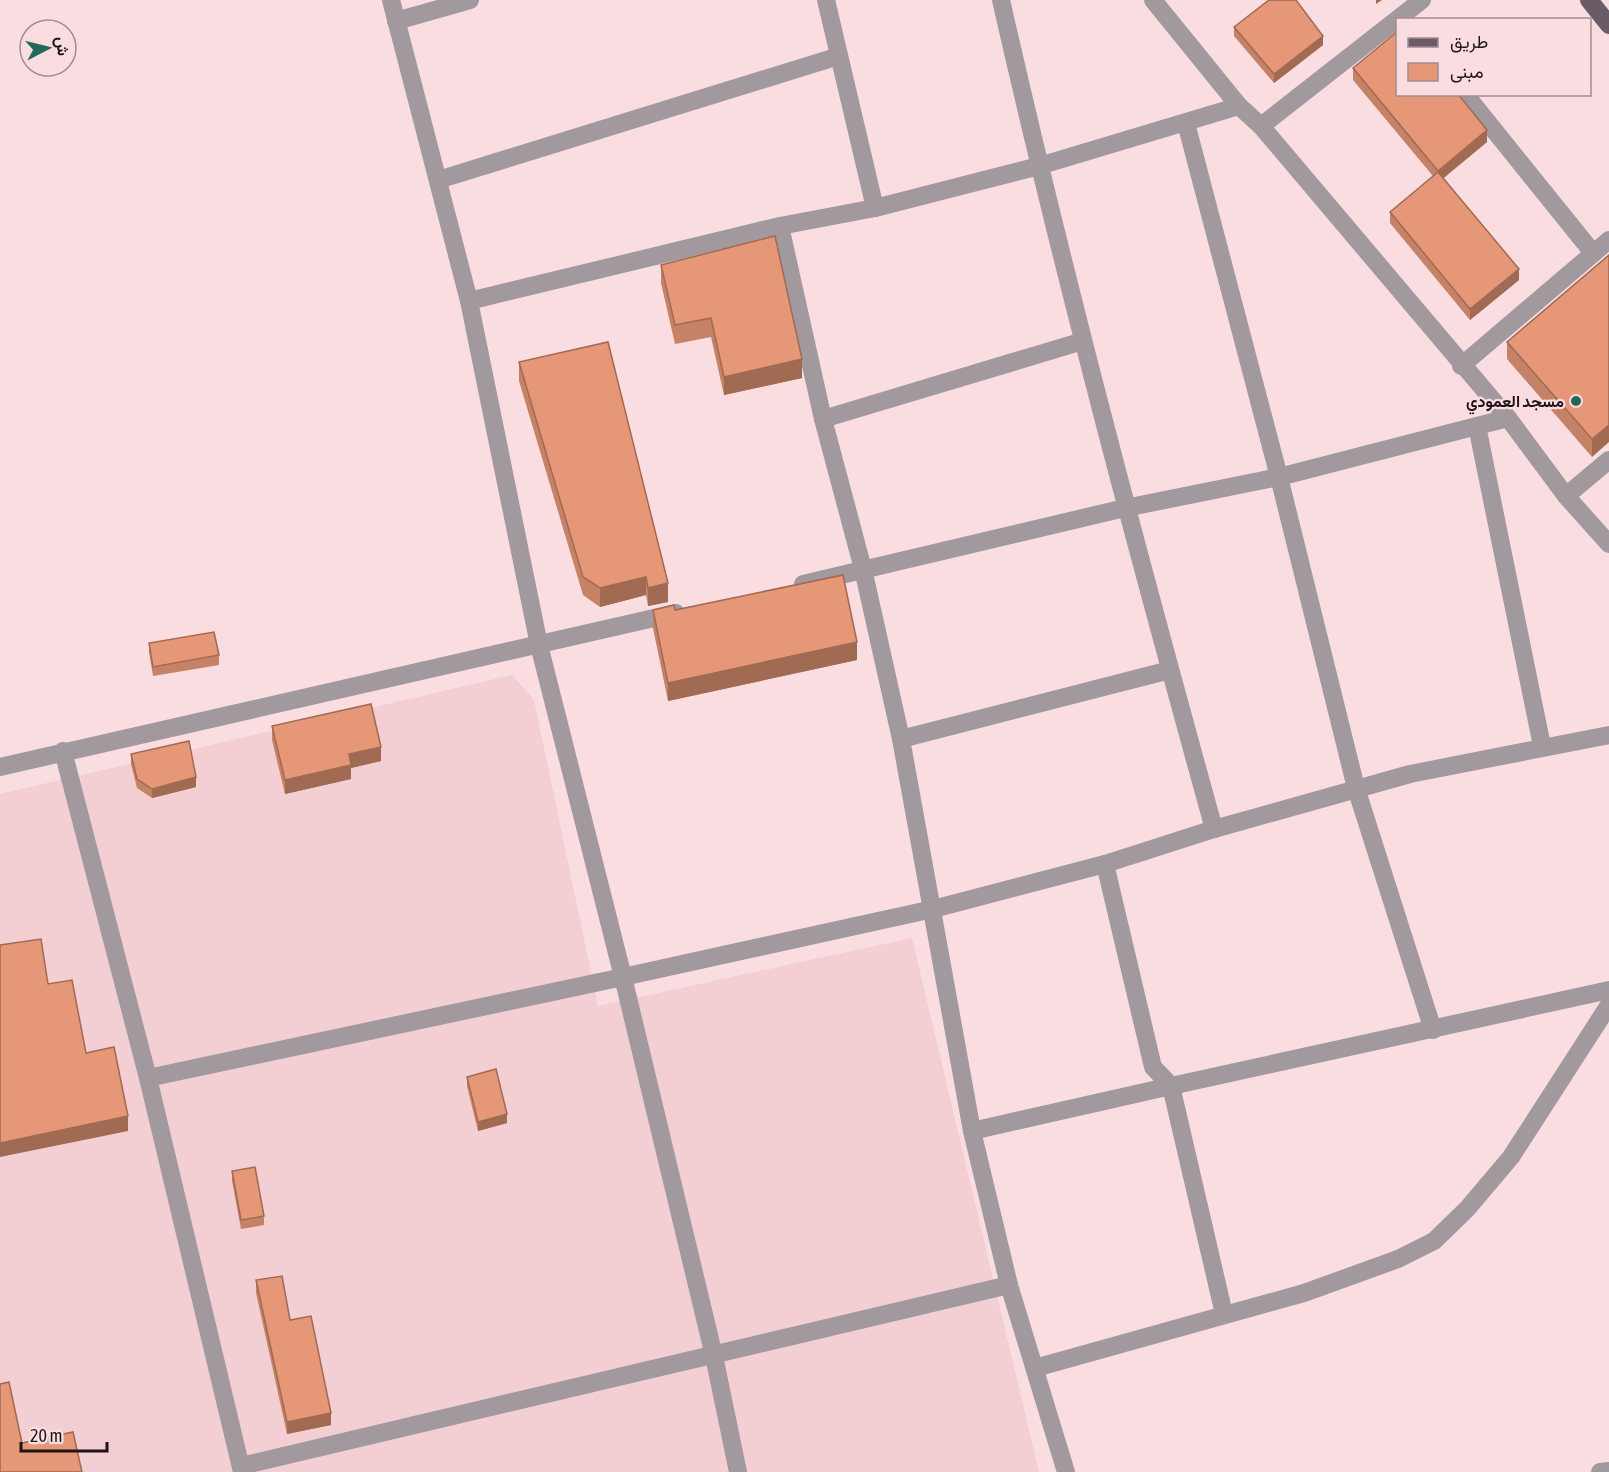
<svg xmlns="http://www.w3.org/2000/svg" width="1609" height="1472" viewBox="0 0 1609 1472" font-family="'Asap Condensed',Vazirmatn,sans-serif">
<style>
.built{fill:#f3ced3}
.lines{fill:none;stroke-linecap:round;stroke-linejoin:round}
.minor{stroke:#a2999f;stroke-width:18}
.major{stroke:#6b5b66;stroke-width:18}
.wall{fill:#c58266}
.shaded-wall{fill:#a06a53}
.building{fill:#e59777;stroke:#a06a53;stroke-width:1.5}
.poi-dot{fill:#24685b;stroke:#f9dde0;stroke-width:2}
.labels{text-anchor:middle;stroke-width:4.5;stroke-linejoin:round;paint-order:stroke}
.poi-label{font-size:16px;font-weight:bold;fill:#1f1516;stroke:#f9dde0;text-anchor:end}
</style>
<rect width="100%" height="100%" fill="#f9dde0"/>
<path class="built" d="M 512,675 L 534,700 L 598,1006 L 912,938 L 1039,1472 L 0,1472 L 0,794 Z"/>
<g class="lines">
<g class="minor">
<path d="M 391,0 L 469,301 L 539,645 L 623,977 L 933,909 L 1105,864 L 1214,829 L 1410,774 L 1609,735"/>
<path d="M 826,0 L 875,208"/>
<path d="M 1001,0 C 1064,278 1138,554 1214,829"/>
<path d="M 1153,0 L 1239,106 L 1261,126 L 1508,418 L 1566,496 L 1609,544"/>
<path d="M 396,21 L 470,0"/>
<path d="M 1465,94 L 1593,253"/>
<path d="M 1186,123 L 1279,477 L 1356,788 L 1433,1030"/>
<path d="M 1261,126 L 1422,0"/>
<path d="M 438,180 L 839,56"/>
<path d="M 780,226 L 823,419 L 863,569 L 901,739 L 972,1131 L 1009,1285 L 1066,1472"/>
<path d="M 469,301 L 780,226 L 875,208 L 1039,166 L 1239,106"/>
<path d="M 1461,366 L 1609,240"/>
<path d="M 823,419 L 1083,341"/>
<path d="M 1477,426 L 1542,746"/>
<path d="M 1566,496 L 1609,460"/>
<path d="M 803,584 L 1125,508 L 1279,477 L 1508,418"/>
<path d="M 901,739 L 1170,670"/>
<path d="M 63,751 L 148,1078 L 242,1472"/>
<path d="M 0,767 L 676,613"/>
<path d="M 1105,864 L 1153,1067 L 1171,1086 L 1609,990"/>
<path d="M 148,1078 L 623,977 L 714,1356 L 738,1472"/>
<path d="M 972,1131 L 1171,1086 L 1224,1314"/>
<path d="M 1035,1368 L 1304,1293 L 1398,1259 L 1434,1241 L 1467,1209 L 1511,1157 L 1609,1005"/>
<path d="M 241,1466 L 1009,1285"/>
<path d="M 1600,1472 L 1609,1471"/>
</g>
<path class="major" d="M 1589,0 L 1609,25"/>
</g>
<g class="wall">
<path d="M 1234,27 L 1323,45 L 1274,83 L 1234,36 Z"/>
<path d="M 1353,68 L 1487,142 L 1444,178 L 1519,280 L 1470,320 L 1390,223 L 1390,212 L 1433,176 L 1353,80 Z"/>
<path d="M 1609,255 L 1592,457 L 1507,359 L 1507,342 Z"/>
<path d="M 661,265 L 802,378 L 724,395 L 711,337 L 675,344 L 661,283 Z"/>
<path d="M 519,362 L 668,602 L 648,606 L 646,595 L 600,607 L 583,595 L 519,381 Z"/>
<path d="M 653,610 L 675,610 L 857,660 L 668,701 L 653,628 Z"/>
<path d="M 149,643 L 219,655 L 219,665 L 153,676 L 149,652 Z"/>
<path d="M 272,726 L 381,761 L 351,768 L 351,779 L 285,794 L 272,740 Z"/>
<path d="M 131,754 L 196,787 L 152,798 L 137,788 L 131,764 Z"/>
<path d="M 467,1077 L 507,1123 L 478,1131 L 467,1086 Z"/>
<path d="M 232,1171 L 264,1216 L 264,1225 L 241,1229 L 232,1181 Z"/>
<path d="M 256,1280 L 290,1320 L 331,1425 L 287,1434 L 256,1293 Z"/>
</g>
<g class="shaded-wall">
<path d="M 1376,0 L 1382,0 L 1376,4 Z"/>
<path d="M 1323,36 L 1323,45 L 1274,83 L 1274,74 Z"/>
<path d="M 1487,130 L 1487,142 L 1438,182 L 1438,171 Z"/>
<path d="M 1519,269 L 1519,280 L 1470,320 L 1470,309 Z"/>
<path d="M 802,359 L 802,378 L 724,395 L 724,377 Z"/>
<path d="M 1609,425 L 1609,442 L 1592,457 L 1592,439 Z"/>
<path d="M 646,577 L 646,595 L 600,607 L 600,588 Z"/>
<path d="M 668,583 L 668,602 L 648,606 L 648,588 Z"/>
<path d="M 857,642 L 857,660 L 668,701 L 668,683 Z"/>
<path d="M 381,747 L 381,761 L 351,768 L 351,779 L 285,794 L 285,780 L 349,754 Z"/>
<path d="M 196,777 L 196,787 L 152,798 L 152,789 Z"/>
<path d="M 507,1114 L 507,1123 L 478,1131 L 478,1122 Z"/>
<path d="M 128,1116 L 128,1131 L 0,1157 L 0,1143 Z"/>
<path d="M 331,1413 L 331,1425 L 287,1434 L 287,1422 Z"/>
</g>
<g class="building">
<path d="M 1269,0 L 1296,0 L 1323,36 L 1274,74 L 1234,27 Z"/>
<path d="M 1398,31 L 1398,94 L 1458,94 L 1487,130 L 1438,171 L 1353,68 Z"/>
<path d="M 1438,172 L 1519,269 L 1470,309 L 1390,212 Z"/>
<path d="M 775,236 L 802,359 L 724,377 L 711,318 L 675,325 L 661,265 Z"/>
<path d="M 1609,255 L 1609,425 L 1592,439 L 1507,342 Z"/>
<path d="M 608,342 L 668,583 L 648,588 L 646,577 L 600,588 L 583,577 L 519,362 Z"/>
<path d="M 843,575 L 857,642 L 668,683 L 653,610 L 674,605 L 675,610 Z"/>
<path d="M 214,632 L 219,655 L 153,667 L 149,643 Z"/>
<path d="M 371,704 L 381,747 L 349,754 L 351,765 L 285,780 L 272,726 Z"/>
<path d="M 189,741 L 196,777 L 152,789 L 137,779 L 131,754 Z"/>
<path d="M 41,939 L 48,984 L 72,980 L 86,1053 L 114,1047 L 128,1116 L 0,1143 L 0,945 Z"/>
<path d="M 496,1069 L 507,1114 L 478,1122 L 467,1077 Z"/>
<path d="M 255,1167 L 264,1216 L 241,1220 L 232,1171 Z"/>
<path d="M 282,1276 L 290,1320 L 311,1316 L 331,1413 L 287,1422 L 256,1280 Z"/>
<path d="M 9,1382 L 22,1443 L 73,1432 L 82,1472 L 0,1472 L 0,1384 Z"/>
</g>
<circle class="poi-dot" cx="1576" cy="401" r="6"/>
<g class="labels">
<g class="poi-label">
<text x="1564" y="407">مسجد العمودي</text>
</g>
</g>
<rect x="1396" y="18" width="195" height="78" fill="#f9dde0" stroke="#a28d8f" stroke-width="1.5"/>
<rect x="1408" y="38" width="30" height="9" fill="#6b5b66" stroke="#a28d8f" stroke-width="1.5"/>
<text x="1450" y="48" font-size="18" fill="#1f1516">طريق</text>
<rect x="1408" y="63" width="30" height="18" fill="#e59777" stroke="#a28d8f" stroke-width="1.5"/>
<text x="1450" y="78" font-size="18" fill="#1f1516">مبنى</text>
<g transform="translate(48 48) rotate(83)"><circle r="28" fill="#f9dde0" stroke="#a28d8f" stroke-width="1.5"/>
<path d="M0-4.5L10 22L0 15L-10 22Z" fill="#24685b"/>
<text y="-9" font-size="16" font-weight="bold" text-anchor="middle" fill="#1f1516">ش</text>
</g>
<path d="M21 1442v9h86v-9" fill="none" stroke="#1f1516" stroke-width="3"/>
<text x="30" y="1442" font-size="18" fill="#1f1516" stroke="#f9dde0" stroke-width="4.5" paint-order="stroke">20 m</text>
</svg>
